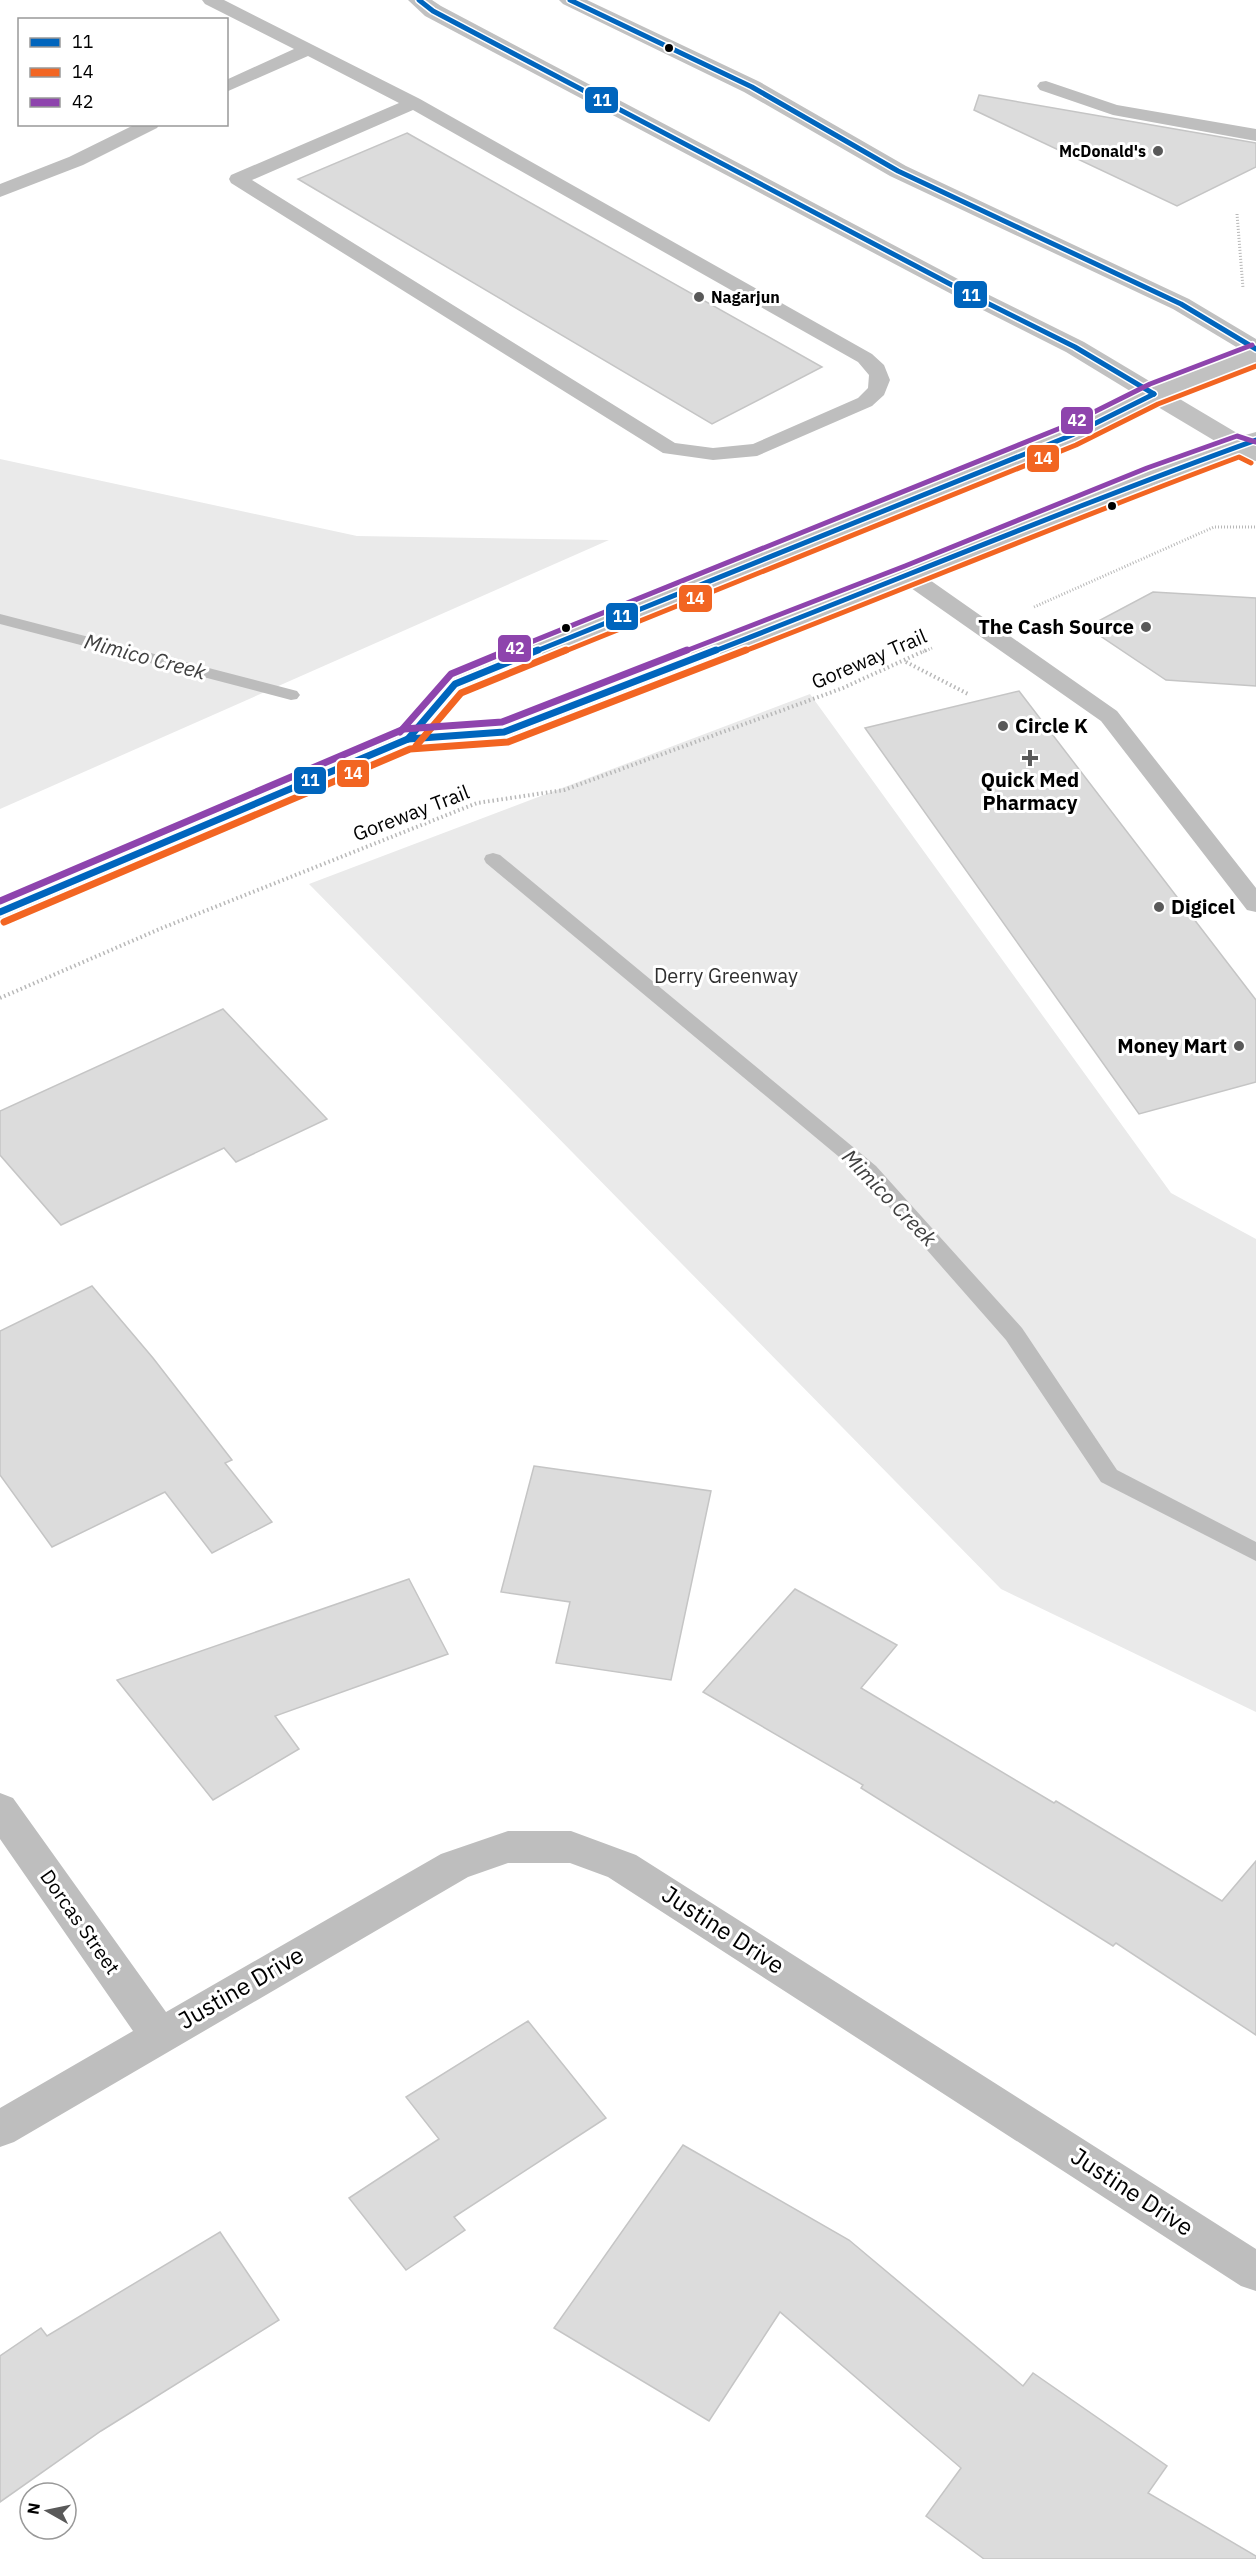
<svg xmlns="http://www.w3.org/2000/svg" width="1256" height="2559" viewBox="0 0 1256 2559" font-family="'IBM Plex Sans',sans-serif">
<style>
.green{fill:#eaeaea}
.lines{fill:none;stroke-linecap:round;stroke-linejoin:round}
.stream{fill:#bcbcbc;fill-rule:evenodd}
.building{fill:#dcdcdc;stroke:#c5c5c5;stroke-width:1.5}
.path-far1{stroke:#b8b8b8;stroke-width:3;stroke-dasharray:1 2;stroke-linecap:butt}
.path{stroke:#b8b8b8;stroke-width:4;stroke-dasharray:1.5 3;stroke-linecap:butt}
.service{fill:#bebebe;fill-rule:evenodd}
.minor{fill:#bebebe;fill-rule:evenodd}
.secondary{fill:#c1c1c1;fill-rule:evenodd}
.bus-1-far1-casing{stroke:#fff;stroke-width:8}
.bus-1-casing{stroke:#fff;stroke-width:11}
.bus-2-far1-casing{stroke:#fff;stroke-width:8}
.bus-2-casing{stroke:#fff;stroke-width:11}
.bus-3-far1-casing{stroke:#fff;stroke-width:8}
.bus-3-casing{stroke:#fff;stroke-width:11}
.bus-1-far1{stroke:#0065bd;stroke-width:5}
.bus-1{stroke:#0065bd;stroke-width:7}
.bus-2-far1{stroke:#f26522;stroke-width:5}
.bus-2{stroke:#f26522;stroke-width:7}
.bus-3-far1{stroke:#8e44ad;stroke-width:5}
.bus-3{stroke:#8e44ad;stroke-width:7}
.bus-dot{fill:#000;stroke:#fff;stroke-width:2}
.poi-dot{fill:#595959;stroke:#fff;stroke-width:2}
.labels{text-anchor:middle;stroke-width:6;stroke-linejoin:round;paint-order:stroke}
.far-poi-label{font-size:16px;font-weight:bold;fill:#000;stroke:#fff;text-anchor:end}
.poi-label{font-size:20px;font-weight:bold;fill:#000;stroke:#fff;text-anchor:end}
.street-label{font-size:20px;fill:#000;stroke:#fff}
.park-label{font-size:20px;fill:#2f2f2f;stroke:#fff}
.water-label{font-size:21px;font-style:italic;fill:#404040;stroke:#fff}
.near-street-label{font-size:24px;fill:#000;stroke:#fff}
.line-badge{stroke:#fff;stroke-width:2}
.badge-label{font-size:16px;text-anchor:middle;font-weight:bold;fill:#fff}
</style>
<rect width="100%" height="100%" fill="#fff"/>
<g class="green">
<path d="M 0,459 L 357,536 L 609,540 L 0,809 Z"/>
<path d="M 810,694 L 1171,1193 L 1256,1239 L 1256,1712 L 1001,1589 L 309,884 Z"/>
</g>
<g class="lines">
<g class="stream">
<path d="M 0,614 L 297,691 L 300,695 L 297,699 L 291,700 L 0,624 Z"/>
<path d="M 493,853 L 500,855 L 876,1166 L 1022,1328 L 1117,1470 L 1256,1542 L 1256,1561 L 1101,1482 L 1006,1340 L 862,1176 L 486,863 L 484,859 L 486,855 Z"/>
</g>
</g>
<g class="building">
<path d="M 979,95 L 1256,143 L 1256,167 L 1177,206 L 974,110 Z"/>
<path d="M 407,133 L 584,233 L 822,367 L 712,424 L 298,179 Z"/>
<path d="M 1153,592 L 1256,598 L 1256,686 L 1166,680 L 1087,627 Z"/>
<path d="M 1019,691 L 1256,1000 L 1256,1082 L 1139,1114 L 865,728 Z"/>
<path d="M 223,1009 L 327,1119 L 236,1162 L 224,1148 L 61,1225 L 0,1155 L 0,1111 Z"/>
<path d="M 92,1286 L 153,1358 L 232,1460 L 225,1463 L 272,1522 L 212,1553 L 165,1492 L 52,1547 L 0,1475 L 0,1331 Z"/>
<path d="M 534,1466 L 711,1491 L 671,1680 L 556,1663 L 570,1602 L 501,1592 Z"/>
<path d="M 409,1579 L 448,1654 L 275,1716 L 299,1749 L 213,1800 L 117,1680 Z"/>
<path d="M 795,1589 L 897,1645 L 861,1688 L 1054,1803 L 1056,1801 L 1222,1901 L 1256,1861 L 1256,2035 L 1116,1943 L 1113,1946 L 861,1788 L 863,1785 L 703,1692 Z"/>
<path d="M 528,2021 L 606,2118 L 454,2217 L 465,2230 L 406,2270 L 349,2198 L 439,2139 L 406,2097 Z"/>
<path d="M 683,2145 L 849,2240 L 1023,2386 L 1033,2373 L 1167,2466 L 1148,2493 L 1256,2556 L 1256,2559 L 984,2559 L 926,2516 L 961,2468 L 780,2312 L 709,2421 L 554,2328 Z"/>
<path d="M 220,2232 L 279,2320 L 101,2431 L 0,2502 L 0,2356 L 41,2328 L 47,2336 Z"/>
</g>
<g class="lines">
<g class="path-far1">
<path d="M 1237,214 L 1243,288"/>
<path d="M 1034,607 L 1214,527 L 1256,527"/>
<path d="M 923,652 L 932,648"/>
</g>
<g class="path">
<path d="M 906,662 L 968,694"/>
<path d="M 0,998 L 162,928 L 477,803 L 564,790 L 843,688 L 926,650"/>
</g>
<g class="service">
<path d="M 202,0 L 224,0 L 420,99 L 872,354 L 884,365 L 890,380 L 884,395 L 872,406 L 757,456 L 713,460 L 663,453 L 231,183 L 229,179 L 231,175 L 399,103 L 308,56 L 226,92 L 226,80 L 294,49 L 205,4 ZM 413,110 L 858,362 L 869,375 L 868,388 L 858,398 L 753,444 L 713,448 L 675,443 L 252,180 Z"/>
<path d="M 1046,81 L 1117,105 L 1256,129 L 1256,141 L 1113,115 L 1040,90 L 1037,86 L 1040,82 Z"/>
<path d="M 136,124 L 160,124 L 157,128 L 83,165 L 0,197 L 0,184 L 69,157 Z"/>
<path d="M 909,569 L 917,571 L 1117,711 L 1256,888 L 1256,912 L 1247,910 L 1101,721 L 901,581 L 898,576 L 901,571 Z"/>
</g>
<path class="minor" d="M 0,1793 L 13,1798 L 166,2012 L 441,1854 L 508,1831 L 571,1831 L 636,1855 L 1256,2249 L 1256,2291 L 1241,2286 L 608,1877 L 570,1863 L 508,1863 L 468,1877 L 14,2142 L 0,2147 L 0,2108 L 133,2031 L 0,1839 Z"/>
<path class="secondary" d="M 408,0 L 432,0 L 441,6 L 975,288 L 1084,342 L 1156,385 L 1243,351 L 1173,309 L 890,176 L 744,92 L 563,4 L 559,0 L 587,0 L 760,82 L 906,166 L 1189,299 L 1256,339 L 1256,364 L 1173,395 L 1242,436 L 1256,432 L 1256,461 L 1245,459 L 1238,455 L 1160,483 L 918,582 L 514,738 L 413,747 L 0,922 L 0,901 L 398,733 L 445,678 L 1063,430 L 1135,394 L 1066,352 L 959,298 L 425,16 ZM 1153,404 L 1220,444 L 1142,473 L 900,570 L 500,724 L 432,729 L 465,690 L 1081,440 Z"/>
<defs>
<g id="bus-1-far1">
<path d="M 419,0 L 433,11 L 967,293 L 1075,347 L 1154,394"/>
<path d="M 570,0 L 752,87 L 898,171 L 1181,304 L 1256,349"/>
<path d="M 534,652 L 1072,435 L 1154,394"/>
<path d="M 712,652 C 893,582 1073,506 1256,440"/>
</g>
<g id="bus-1">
<path d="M 408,739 L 455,684 L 538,650"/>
<path d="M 0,912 L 408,739 L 504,732 L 716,650"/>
</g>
<g id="bus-2-far1">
<path d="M 563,652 L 1076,445 L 1158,404 L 1256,366"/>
<path d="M 742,652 C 908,588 1072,519 1239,457 L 1251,463"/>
</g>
<g id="bus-2">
<path d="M 416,746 L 461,693 L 566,650"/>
<path d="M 4,922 L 410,749 L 508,742 L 746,650"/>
</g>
<g id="bus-3-far1">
<path d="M 506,652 L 1068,425 L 1150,384 L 1252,345"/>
<path d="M 683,652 L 905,566 L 1147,468 L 1237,436 L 1256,442"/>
</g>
<g id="bus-3">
<path d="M 400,732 L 451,674 L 509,650"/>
<path d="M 0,901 L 404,729 L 502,722 L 687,650"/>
</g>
</defs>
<use href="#bus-1-far1" class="bus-1-far1-casing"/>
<use href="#bus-1" class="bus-1-casing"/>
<use href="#bus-2-far1" class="bus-2-far1-casing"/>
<use href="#bus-2" class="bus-2-casing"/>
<use href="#bus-3-far1" class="bus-3-far1-casing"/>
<use href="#bus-3" class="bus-3-casing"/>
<use href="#bus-1-far1" class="bus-1-far1"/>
<use href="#bus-1" class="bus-1"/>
<use href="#bus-2-far1" class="bus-2-far1"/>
<use href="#bus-2" class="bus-2"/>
<use href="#bus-3-far1" class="bus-3-far1"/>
<use href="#bus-3" class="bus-3"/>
</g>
<g class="bus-dot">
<circle cx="669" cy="48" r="5"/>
<circle cx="1112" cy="506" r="5"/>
<circle cx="566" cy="628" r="5"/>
</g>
<g class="poi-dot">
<circle cx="1158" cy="151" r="6"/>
<circle cx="699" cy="297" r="6"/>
<circle cx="1146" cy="627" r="6"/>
<circle cx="1003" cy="726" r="6"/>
<path d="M1027 749h6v6h6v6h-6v6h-6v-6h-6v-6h6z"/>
<circle cx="1159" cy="907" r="6"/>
<circle cx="1239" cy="1046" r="6"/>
</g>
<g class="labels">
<g class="far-poi-label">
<text x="1146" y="157">McDonald's</text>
<text x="711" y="303" text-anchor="start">Nagarjun</text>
</g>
<g class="poi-label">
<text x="1134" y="634">The Cash Source</text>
<text x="1015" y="733" text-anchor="start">Circle K</text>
<text x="1030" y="787" text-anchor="middle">Quick Med<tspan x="1030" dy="23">Pharmacy</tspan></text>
<text x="1171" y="914" text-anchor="start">Digicel</text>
<text x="1227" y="1053">Money Mart</text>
</g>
<g class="street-label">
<text transform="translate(869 659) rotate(-23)" y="7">Goreway Trail</text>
<text transform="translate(411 813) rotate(-21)" y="7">Goreway Trail</text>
<text transform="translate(80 1922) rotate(55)" y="7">Dorcas Street</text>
</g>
<g class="park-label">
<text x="726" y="983">Derry Greenway</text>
</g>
<g class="water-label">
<text transform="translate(145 657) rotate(15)" y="7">Mimico Creek</text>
<text transform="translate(889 1198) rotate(46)" y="7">Mimico Creek</text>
</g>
<g class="near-street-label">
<text transform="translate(723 1930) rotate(33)" y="8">Justine Drive</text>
<text transform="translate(241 1988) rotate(-30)" y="8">Justine Drive</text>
<text transform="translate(1132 2192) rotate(33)" y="8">Justine Drive</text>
</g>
</g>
<g class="line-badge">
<rect x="584" y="86" width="35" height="28" rx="6" fill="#0065bd"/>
<rect x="953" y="280" width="35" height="29" rx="6" fill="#0065bd"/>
<rect x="1060" y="406" width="34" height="29" rx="6" fill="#8e44ad"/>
<rect x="1026" y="444" width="34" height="29" rx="6" fill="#f26522"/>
<rect x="678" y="584" width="35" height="29" rx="6" fill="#f26522"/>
<rect x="605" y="602" width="34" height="29" rx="6" fill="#0065bd"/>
<rect x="497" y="634" width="35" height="29" rx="6" fill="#8e44ad"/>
<rect x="336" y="759" width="34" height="29" rx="6" fill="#f26522"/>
<rect x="293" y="766" width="34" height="29" rx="6" fill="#0065bd"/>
</g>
<g class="badge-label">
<text x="602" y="106">11</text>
<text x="971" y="301">11</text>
<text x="1077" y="426">42</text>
<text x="1043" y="464">14</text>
<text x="695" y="604">14</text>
<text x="622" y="622">11</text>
<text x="515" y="654">42</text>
<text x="353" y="779">14</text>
<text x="310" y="786">11</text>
</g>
<rect x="18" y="18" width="210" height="108" fill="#ffffff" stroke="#999999" stroke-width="1.5"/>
<rect x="30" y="38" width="30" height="9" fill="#0065bd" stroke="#999999" stroke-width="1.5"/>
<text x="72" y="48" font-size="18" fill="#000000">11</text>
<rect x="30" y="68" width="30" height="9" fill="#f26522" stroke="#999999" stroke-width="1.5"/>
<text x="72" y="78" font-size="18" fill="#000000">14</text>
<rect x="30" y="98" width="30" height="9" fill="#8e44ad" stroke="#999999" stroke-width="1.5"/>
<text x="72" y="108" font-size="18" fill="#000000">42</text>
<g transform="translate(48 2511) rotate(279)"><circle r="28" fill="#ffffff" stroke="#999999" stroke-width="1.5"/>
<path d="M0-4.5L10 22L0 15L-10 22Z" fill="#595959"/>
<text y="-9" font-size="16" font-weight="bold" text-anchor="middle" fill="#000000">N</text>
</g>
</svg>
